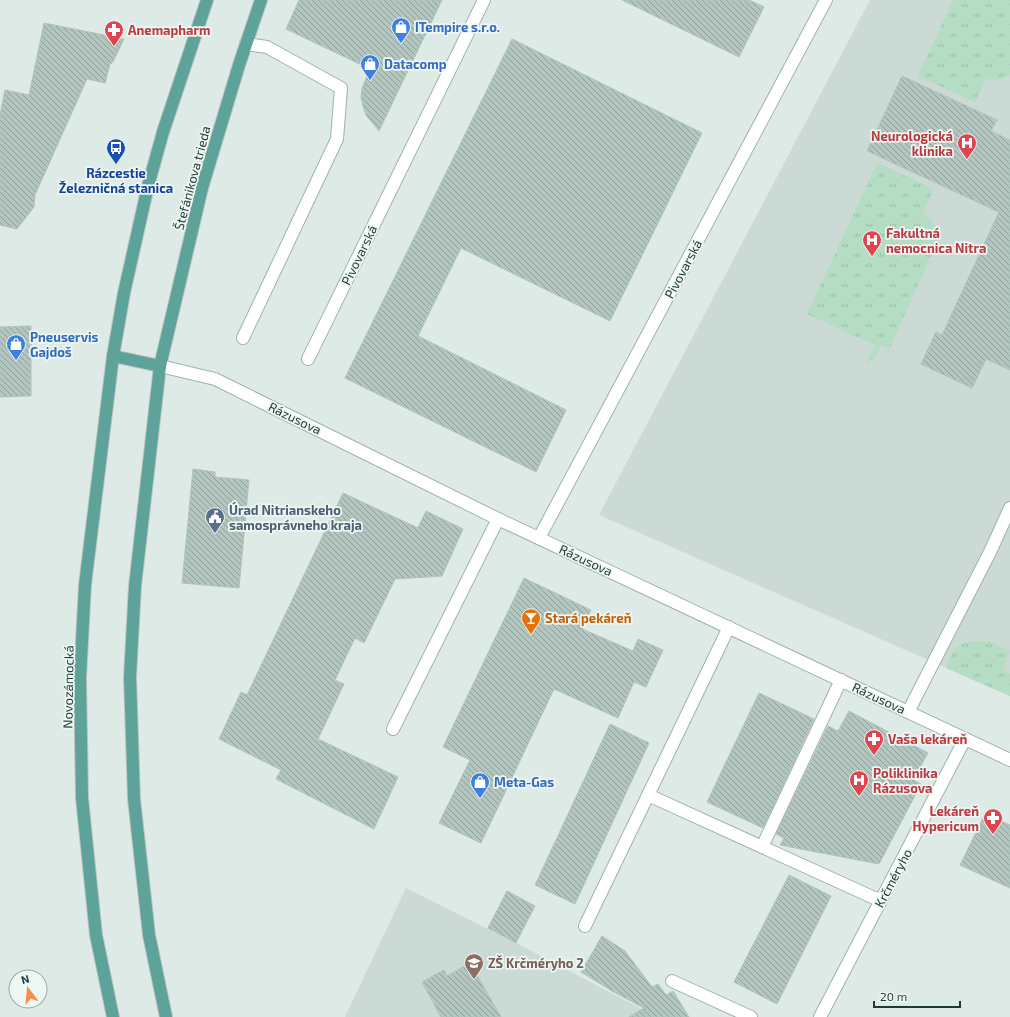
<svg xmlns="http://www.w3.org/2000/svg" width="1010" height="1017" viewBox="0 0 1010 1017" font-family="'Exo 2',sans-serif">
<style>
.built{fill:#cbdad5}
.grass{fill:url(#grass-tufts)}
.building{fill:url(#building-back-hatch);stroke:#afc4be}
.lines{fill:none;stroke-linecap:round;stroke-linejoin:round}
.service-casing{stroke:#a0b2ae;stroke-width:14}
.pedestrian-casing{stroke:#a0b2ae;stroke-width:14}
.minor-casing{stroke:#a0b2ae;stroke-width:14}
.primary-casing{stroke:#bcc4c3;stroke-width:14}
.service{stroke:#fff;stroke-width:12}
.pedestrian{stroke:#fff;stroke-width:12}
.minor{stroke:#fff;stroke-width:12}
.primary{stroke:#5ea399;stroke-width:12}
.labels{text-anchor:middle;stroke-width:3.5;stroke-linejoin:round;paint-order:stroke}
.shop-label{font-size:13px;font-weight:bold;fill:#366cbe;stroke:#edf7f3;text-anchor:start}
.health-label{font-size:13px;font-weight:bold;fill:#be3a42;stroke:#edf7f3;text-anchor:start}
.transit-label{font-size:13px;font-weight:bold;fill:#164399;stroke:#edf7f3}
.street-label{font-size:13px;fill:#1e3a36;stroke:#edf7f3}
.service-label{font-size:13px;font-weight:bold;fill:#4e5e75;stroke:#edf7f3;text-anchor:start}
.food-label{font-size:13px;font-weight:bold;fill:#c56008;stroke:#edf7f3;text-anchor:start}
.education-label{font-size:13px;font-weight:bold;fill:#785e54;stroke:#edf7f3;text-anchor:start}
</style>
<defs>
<pattern id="grass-tufts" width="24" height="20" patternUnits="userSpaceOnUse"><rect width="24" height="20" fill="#b4ddc4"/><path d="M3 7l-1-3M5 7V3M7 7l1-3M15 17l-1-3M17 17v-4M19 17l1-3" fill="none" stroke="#9abea9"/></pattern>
<pattern id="building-back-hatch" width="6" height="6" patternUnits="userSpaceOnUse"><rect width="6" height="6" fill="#b2c5bf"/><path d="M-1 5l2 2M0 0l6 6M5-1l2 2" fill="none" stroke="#90a19c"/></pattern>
</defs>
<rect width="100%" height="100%" fill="#ddeae6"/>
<g class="built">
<path d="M 870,0 L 1010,0 L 1010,696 L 599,515 Z"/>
<path d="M 406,888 L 516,943 L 657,1017 L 345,1017 Z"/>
</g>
<g class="grass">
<path d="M 953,0 L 1010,0 L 1010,75 C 1002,80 995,80 986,79 L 975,102 L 918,76 Z"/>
<path d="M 877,163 L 934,189 L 923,213 C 934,222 936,227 938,241 L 889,349 L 881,345 L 874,360 L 866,363 L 875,345 L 807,314 Z"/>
<path d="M 971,641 L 991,642 L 1010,651 L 1003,670 L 1010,673 L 1010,696 L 946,668 C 953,652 952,646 971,641 Z"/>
</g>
<g class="building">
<path d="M 299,0 L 442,0 L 379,131 L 366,115 L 363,106 L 361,97 L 362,88 L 370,69 L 286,29 Z"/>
<path d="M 622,0 L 749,0 L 764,7 L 739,57 Z"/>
<path d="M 44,23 L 124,39 L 113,62 L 110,64 L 105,83 L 87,79 L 35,195 L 34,207 L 17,229 L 0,225 L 0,115 L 5,90 L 29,95 Z"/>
<path d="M 512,39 L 702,133 L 610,321 L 461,248 L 418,336 L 566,410 L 536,472 L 345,378 Z"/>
<path d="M 902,76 L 997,120 L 991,131 L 1010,140 L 1010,370 L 986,359 L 972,388 L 921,364 L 936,332 L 942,335 L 999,212 L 867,151 Z"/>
<path d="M 31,326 L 31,396 L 0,397 L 0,327 Z"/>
<path d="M 193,469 L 215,472 L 215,477 L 249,480 L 239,588 L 182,583 Z"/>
<path d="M 343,493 L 418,528 L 426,511 L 463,529 L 442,576 L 395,579 L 364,643 L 355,638 L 335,680 L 344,684 L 318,739 L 398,777 L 374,829 L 276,779 L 281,770 L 219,739 L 241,692 L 247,695 Z"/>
<path d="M 524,578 L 591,610 L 582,629 L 633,651 L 638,639 L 663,650 L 646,687 L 634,682 L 618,718 L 554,689 L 481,843 L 439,823 L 470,760 L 443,747 Z"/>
<path d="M 759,693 L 814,719 L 763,828 L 707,802 Z"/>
<path d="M 849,711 L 928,753 L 913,780 L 921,784 L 879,864 L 780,845 L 784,838 L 776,834 L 828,726 L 838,731 Z"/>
<path d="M 610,724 L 649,743 L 575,904 L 535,885 Z"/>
<path d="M 985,814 L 1010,825 L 1010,888 L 960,865 Z"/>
<path d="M 789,875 L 831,896 L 777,1004 L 734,982 Z"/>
<path d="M 507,891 L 535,906 L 516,943 L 488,928 Z"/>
<path d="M 602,936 L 625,951 L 652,987 L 658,984 L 666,995 L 673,991 L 689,1017 L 629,1017 L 644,1008 L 612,991 L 581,972 Z"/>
<path d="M 470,963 L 501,1017 L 441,1017 L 422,982 L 444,970 L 447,976 Z"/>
</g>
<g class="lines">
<defs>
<g id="service">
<path d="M 243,338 L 337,139 L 341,88 L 267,47 L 246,44"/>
<path d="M 908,712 L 990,552 L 1010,508"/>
<path d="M 393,729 L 498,519"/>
</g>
<g id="pedestrian">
<path d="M 648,795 L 881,901"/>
<path d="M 762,847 L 841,680"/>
<path d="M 585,926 L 729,627"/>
</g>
<g id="minor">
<path d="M 308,359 L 484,0"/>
<path d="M 160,366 L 215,379 L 221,382 L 498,519 L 1010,760"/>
<path d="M 539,538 L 826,0"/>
<path d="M 672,981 L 751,1017"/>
<path d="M 820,1017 L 965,739"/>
</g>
<g id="primary">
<path d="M 113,356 L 160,366"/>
<path d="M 113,1017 L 96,935 L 82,798 L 80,678 L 85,585 L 113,356 L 124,293 L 148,186 L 163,132 L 207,0"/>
<path d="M 166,1017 L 149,935 L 134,799 L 130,677 L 135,586 L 160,366 L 202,188 L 239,65 L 261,0"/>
</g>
</defs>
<use href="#service" class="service-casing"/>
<use href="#pedestrian" class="pedestrian-casing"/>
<use href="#minor" class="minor-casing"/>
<use href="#primary" class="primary-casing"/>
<use href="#service" class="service"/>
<use href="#pedestrian" class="pedestrian"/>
<use href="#minor" class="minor"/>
<use href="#primary" class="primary"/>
</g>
<defs>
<symbol id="shop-pin" viewBox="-11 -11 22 30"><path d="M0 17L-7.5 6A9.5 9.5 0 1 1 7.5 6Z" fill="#3f7fe0" stroke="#edf7f3"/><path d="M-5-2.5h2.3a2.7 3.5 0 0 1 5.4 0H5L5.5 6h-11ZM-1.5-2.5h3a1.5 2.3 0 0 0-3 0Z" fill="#fff"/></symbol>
<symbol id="pharmacy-pin" viewBox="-11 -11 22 30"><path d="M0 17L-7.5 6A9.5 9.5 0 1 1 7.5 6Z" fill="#e0444e" stroke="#edf7f3"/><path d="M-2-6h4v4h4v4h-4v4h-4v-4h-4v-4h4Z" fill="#fff"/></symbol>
<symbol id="hospital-pin" viewBox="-11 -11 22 30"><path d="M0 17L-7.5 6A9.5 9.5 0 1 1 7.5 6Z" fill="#e0444e" stroke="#edf7f3"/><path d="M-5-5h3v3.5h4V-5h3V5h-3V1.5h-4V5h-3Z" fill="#fff"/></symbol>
<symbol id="bus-pin" viewBox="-11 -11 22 30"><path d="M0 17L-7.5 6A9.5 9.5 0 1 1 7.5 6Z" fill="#1a4fb4" stroke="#edf7f3"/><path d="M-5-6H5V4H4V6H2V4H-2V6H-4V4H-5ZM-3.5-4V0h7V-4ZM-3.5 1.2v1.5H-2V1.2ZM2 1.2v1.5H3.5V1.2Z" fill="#fff"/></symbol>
<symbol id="civic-pin" viewBox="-11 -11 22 30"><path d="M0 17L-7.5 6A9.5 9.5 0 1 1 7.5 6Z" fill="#5c6f8a" stroke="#edf7f3"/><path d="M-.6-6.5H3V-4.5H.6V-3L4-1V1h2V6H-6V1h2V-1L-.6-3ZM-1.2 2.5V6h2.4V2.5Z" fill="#fff"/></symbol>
<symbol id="bar-pin" viewBox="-11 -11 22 30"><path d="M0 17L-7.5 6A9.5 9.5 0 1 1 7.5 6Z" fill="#e8710a" stroke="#edf7f3"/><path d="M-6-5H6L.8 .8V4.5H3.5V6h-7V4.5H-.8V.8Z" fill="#fff"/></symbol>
<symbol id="school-pin" viewBox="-11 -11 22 30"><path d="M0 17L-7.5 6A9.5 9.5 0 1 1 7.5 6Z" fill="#8d6e63" stroke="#edf7f3"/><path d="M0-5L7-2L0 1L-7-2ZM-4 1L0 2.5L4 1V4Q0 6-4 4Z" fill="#fff"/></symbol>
</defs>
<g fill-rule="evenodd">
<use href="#shop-pin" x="390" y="16" width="22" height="30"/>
<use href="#pharmacy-pin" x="103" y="19" width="22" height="30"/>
<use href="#shop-pin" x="359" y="53" width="22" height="30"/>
<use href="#hospital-pin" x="956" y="132" width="22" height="30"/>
<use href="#bus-pin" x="105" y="137" width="22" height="30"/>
<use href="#hospital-pin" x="861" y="229" width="22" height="30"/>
<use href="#shop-pin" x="5" y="333" width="22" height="30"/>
<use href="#civic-pin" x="204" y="506" width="22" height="30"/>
<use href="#bar-pin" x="520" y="607" width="22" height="30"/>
<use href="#pharmacy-pin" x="863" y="728" width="22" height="30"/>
<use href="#hospital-pin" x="848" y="769" width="22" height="30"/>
<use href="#shop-pin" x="469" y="771" width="22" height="30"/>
<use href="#pharmacy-pin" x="982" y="807" width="22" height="30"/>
<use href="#school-pin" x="463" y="952" width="22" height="30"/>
</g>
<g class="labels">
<g class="shop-label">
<text x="415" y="32">ITempire s.r.o.</text>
<text x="384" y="69">Datacomp</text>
<text x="30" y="342">Pneuservis<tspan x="30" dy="15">Gajdoš</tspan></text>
<text x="494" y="787">Meta-Gas</text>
</g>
<g class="health-label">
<text x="128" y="35">Anemapharm</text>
<text x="953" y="141" text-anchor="end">Neurologická<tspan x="953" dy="15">klinika</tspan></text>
<text x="886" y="238">Fakultná<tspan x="886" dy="15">nemocnica Nitra</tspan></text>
<text x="888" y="744">Vaša lekáreň</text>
<text x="873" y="778">Poliklinika<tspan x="873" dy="15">Rázusova</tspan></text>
<text x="979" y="816" text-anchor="end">Lekáreň<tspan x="979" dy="15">Hypericum</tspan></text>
</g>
<g class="transit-label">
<text x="116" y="178">Rázcestie<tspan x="116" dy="15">Železničná stanica</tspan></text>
</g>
<g class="street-label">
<text transform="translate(192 178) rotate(-75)" y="5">Štefánikova trieda</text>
<text transform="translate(359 255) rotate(-64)" y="5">Pivovarská</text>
<text transform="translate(683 269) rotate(-62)" y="5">Pivovarská</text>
<text transform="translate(295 418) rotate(26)" y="5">Rázusova</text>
<text transform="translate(586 560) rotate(25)" y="5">Rázusova</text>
<text transform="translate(68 687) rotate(-89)" y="5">Novozámocká</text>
<text transform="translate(879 698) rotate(25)" y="5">Rázusova</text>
<text transform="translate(893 878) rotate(-62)" y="5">Krčméryho</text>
</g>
<g class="service-label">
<text x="229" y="515">Úrad Nitrianskeho<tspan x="229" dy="15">samosprávneho kraja</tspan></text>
</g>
<g class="food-label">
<text x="545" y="623">Stará pekáreň</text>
</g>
<g class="education-label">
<text x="488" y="968">ZŠ Krčméryho 2</text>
</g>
</g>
<g transform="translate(28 989) rotate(344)"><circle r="19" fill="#edf7f3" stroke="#9aaba7"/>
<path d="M0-3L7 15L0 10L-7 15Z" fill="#fb8a4b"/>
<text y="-6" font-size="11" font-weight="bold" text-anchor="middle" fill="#1e3a36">N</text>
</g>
<path d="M874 1001v6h86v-6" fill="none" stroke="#1e3a36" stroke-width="2"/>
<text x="880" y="1001" font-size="12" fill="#1e3a36" stroke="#edf7f3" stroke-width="3" paint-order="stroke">20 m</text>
</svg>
